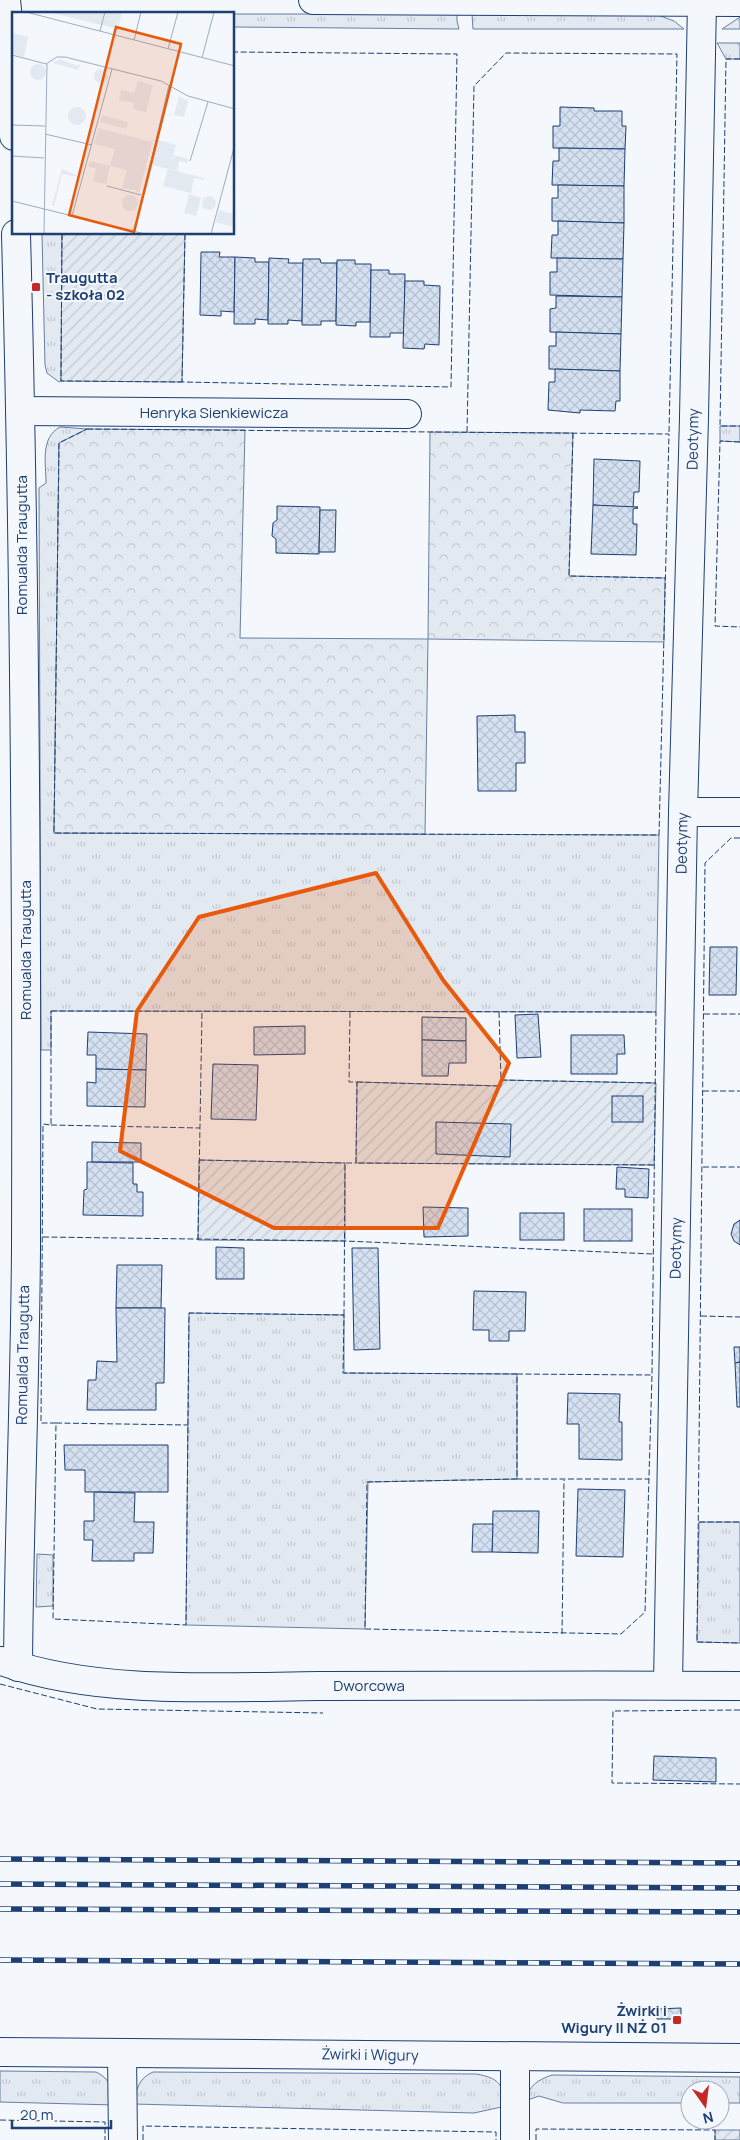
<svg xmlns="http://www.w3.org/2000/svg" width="740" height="2140" viewBox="0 0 740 2140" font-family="Manrope,sans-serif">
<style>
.grass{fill:url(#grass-tufts);stroke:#687fa3}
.forest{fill:url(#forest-crowns);stroke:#687fa3}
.garden{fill:url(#garden-furrows);stroke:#687fa3}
.building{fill:url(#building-cross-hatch);stroke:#1d3f73}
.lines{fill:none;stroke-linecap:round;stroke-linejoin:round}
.minor-casing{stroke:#1d3f73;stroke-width:30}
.secondary-casing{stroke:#1d3f73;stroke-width:30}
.minor{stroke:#f4f7fb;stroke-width:28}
.secondary{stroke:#f4f7fb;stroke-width:28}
.rail-casing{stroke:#1d3f73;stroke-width:5.5}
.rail{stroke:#f4f7fb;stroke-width:4;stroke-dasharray:11;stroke-linecap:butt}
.fence{stroke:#1d3f73;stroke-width:1;stroke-dasharray:6 2.5;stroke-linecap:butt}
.marked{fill:#e8590c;fill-opacity:0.2;stroke:#e8590c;stroke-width:4;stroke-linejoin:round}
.poi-dot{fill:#c62828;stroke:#f4f7fb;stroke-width:2}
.labels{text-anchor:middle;stroke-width:4;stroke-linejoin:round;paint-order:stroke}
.poi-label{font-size:15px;font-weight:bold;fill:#1d3f73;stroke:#f4f7fb;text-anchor:start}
.street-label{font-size:15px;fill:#1d3f73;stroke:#f4f7fb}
.inset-road{fill:none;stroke:#9eadc5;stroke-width:1}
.view{fill:#e8590c;fill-opacity:0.15;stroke:#e8590c;stroke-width:2.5}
.inset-edge{fill:none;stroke:#1d3f73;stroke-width:2.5}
</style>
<defs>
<pattern id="grass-tufts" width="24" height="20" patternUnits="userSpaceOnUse" patternTransform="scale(1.25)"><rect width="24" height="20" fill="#e3e9f0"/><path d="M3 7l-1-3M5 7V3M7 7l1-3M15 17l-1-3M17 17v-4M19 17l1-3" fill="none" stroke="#c2c9d1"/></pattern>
<pattern id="forest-crowns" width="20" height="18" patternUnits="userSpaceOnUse" patternTransform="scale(1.25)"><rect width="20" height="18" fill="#e3e9f0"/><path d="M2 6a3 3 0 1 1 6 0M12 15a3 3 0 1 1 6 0" fill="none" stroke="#c2c9d1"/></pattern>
<pattern id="garden-furrows" width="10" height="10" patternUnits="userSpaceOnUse" patternTransform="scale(1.25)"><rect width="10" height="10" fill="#e3e9f0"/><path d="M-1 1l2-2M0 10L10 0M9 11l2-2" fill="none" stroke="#c2c9d1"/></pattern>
<pattern id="building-cross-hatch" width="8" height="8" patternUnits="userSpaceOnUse" patternTransform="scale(1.25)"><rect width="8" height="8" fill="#d5e0f0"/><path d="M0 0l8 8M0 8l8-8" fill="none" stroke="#b6c1d1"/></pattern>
</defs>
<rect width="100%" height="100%" fill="#f4f7fb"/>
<g class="grass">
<path d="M 172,14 L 457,14 L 457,21 L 459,29 L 234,27 L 234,14 Z"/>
<path d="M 472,14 L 655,14 L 674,21 L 684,29 L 473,29 Z"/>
<path d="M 740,17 L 740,29 L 722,29 Z"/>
<path d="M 717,43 L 740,43 L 740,59 L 726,59 Z"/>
<path d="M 42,234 L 62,234 L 61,381 L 59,382 L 47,373 L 45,365 Z"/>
<path d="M 720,426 L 740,426 L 740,442 L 720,441 Z"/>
<path d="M 60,427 L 87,429 L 59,444 L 54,833 L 659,835 L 656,1012 L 51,1011 L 51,1050 L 41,1050 L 39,488 L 46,483 C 46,463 40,438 60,427 Z"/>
<path d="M 189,1313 L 344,1315 L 344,1373 L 517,1374 L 517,1479 L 368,1482 L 365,1629 L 186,1625 Z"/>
<path d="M 699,1522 L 740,1522 L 740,1643 L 697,1642 Z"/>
<path d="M 37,1554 L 53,1555 L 53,1606 L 36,1607 Z"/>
<path d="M 0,2071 L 96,2072 C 111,2079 112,2090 115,2105 L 0,2102 Z"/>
<path d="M 153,2072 L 476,2074 C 499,2078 503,2084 506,2106 L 474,2113 L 134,2104 C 136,2089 139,2078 153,2072 Z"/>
<path d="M 552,2075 L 740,2077 L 740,2103 L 720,2103 L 720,2090 L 690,2090 L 690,2103 L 563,2103 L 539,2096 L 525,2101 C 529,2086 537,2080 552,2075 Z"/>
</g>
<path class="forest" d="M 87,429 L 245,430 L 240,638 L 428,639 L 430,432 L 573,433 L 569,576 L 665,578 L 664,642 L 428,639 L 425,834 L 54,833 L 59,443 Z"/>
<g class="garden">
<path d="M 62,234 L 185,234 L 182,382 L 61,381 Z"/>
<path d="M 501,1080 L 656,1083 L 654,1165 L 356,1163 L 357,1082 L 501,1086 Z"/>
<path d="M 199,1160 L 345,1163 L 345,1241 L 198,1240 Z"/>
<rect x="715" y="2130" width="25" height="10"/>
</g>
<g class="building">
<path d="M 560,107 L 594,108 L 594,111 L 622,111 L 622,126 L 626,126 L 625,149 L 553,148 L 553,126 L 560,126 Z"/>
<path d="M 559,148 L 625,149 L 624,186 L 552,185 L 553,161 L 559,161 Z"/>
<path d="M 558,185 L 624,186 L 624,223 L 552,221 L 552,198 L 558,198 Z"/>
<path d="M 558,221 L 624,223 L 623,259 L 551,258 L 552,235 L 558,235 Z"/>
<path d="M 201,252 L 220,252 L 219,257 L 235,257 L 234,312 L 221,311 L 221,316 L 200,315 Z"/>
<path d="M 235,257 L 255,258 L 255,262 L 269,262 L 268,320 L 255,319 L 255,324 L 234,324 Z"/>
<path d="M 269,258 L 289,259 L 288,263 L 303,263 L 302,321 L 288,320 L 288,324 L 268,324 Z"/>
<path d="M 557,258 L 623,259 L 622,297 L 550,295 L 550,272 L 557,272 Z"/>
<path d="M 303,259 L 320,259 L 321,263 L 337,263 L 336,321 L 321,321 L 321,325 L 302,325 Z"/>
<path d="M 337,260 L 355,260 L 355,264 L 371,264 L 370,322 L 356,322 L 356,326 L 336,325 Z"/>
<path d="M 371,270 L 389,270 L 389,274 L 405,274 L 404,333 L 390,333 L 390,337 L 370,337 Z"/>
<path d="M 405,281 L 424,281 L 424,285 L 440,286 L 439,345 L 425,344 L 424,349 L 403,348 Z"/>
<path d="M 556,296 L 622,297 L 621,334 L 550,332 L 550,309 L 556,308 Z"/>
<path d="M 556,332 L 621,334 L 620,371 L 549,369 L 549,346 L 556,346 Z"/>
<path d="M 555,369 L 620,371 L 620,401 L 616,401 L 615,411 L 580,410 L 580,413 L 548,410 L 549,382 L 555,382 Z"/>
<path d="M 594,459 L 640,461 L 639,492 L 634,492 L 633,508 L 638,508 L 593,505 Z"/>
<path d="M 593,505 L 638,507 L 633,509 L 633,524 L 637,524 L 636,555 L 591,554 Z"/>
<path d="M 277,506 L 320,507 L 319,554 L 276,553 L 276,539 L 272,536 L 273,523 L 277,520 Z"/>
<path d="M 320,510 L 336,510 L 335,552 L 319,552 Z"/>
<path d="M 515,715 L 515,732 L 525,732 L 525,763 L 516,763 L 516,791 L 478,791 L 477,716 Z"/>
<path d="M 710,947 L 737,947 L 736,995 L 709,995 Z"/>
<path d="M 538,1014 L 541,1057 L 517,1058 L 515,1015 Z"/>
<path d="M 422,1017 L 466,1018 L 466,1041 L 422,1040 Z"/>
<path d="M 305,1026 L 305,1054 L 254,1055 L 254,1027 Z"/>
<path d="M 88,1032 L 147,1034 L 146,1070 L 96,1069 L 96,1055 L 87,1055 Z"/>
<path d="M 571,1035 L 624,1035 L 625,1054 L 617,1054 L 617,1074 L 571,1074 Z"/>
<path d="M 422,1040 L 466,1041 L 466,1063 L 449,1063 L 448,1076 L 422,1076 Z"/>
<path d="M 213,1064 L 258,1065 L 256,1120 L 211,1119 Z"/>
<path d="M 96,1069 L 146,1070 L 145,1107 L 87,1106 L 87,1082 L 96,1083 Z"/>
<rect x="612" y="1096" width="31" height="26"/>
<path d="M 436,1122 L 511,1124 L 510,1157 L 436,1154 Z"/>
<path d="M 92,1142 L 141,1143 L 141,1162 L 92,1162 Z"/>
<path d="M 87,1162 L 133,1163 L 133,1184 L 137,1184 L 137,1192 L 143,1192 L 143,1216 L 83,1215 L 84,1190 L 87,1189 Z"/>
<path d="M 617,1167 L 649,1169 L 648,1198 L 625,1197 L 625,1189 L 616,1189 Z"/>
<path d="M 423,1207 L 468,1208 L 468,1236 L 424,1237 Z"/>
<rect x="584" y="1209" width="48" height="32"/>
<rect x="520" y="1213" width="44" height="27"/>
<path d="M 740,1220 L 740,1245 L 734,1241 L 731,1234 L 734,1224 Z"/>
<path d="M 216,1247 L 244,1248 L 244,1279 L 216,1279 Z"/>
<path d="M 352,1248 L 378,1248 L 380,1349 L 354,1350 Z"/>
<path d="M 117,1265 L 162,1265 L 161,1308 L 116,1308 Z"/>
<path d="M 474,1291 L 526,1292 L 525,1331 L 509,1331 L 509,1341 L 489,1341 L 489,1330 L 473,1330 Z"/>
<path d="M 116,1308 L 165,1308 L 164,1383 L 156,1383 L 156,1410 L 87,1410 L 88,1380 L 96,1380 L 97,1361 L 117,1362 Z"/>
<path d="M 734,1347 L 740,1347 L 740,1362 L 735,1363 Z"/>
<path d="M 740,1362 L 740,1407 L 737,1407 L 735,1363 Z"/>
<path d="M 568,1393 L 620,1394 L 619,1422 L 622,1422 L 622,1460 L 579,1459 L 579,1424 L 567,1424 Z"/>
<path d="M 64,1445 L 168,1445 L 168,1492 L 85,1492 L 85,1470 L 65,1470 Z"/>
<path d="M 578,1489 L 625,1490 L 623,1557 L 576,1556 Z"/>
<path d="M 94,1492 L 135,1493 L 134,1522 L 154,1522 L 153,1553 L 134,1553 L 134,1561 L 92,1561 L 93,1540 L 84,1540 L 84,1521 L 94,1521 Z"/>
<path d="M 493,1511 L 539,1511 L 538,1553 L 492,1552 Z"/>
<path d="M 473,1524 L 493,1524 L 492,1552 L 472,1552 Z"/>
<path d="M 654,1756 L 716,1758 L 716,1782 L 653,1780 Z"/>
<path d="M 681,2008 L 681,2019 L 657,2019 L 657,2009 Z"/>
</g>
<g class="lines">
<defs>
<g id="minor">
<path d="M 6,0 L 11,47 L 14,136"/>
<path d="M 313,0 L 740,2"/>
<path d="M 16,234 C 25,572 27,911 26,1249 C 25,1388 19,1528 18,1667"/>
<path d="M 21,411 L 407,414"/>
<path d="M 683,812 L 740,812"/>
<path d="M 2,1661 C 97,1695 220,1687 320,1686 C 460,1686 600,1685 740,1686"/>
<path d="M 668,1685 L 683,812 L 694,418 L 702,2"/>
<path d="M 122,2053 L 123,2140"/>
<path d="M 515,2140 L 515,2057"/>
</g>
<path id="secondary" d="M 0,2052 L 740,2058"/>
</defs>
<use href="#minor" class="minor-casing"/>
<use href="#secondary" class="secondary-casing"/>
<use href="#minor" class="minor"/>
<use href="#secondary" class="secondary"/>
<defs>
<g id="rail">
<path d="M 0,1859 L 740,1863"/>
<path d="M 0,1884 L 740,1888"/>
<path d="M 0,1909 L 740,1912"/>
<path d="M 0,1960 L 740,1964"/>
</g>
</defs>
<use href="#rail" class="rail-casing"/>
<use href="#rail" class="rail"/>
<g class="fence">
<path d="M 740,59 L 726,59 L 720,426 L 740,426"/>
<path d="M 62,234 L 61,381 L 182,382"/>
<path d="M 185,234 L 182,382 L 451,387 L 457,54 L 234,52"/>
<path d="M 87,429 L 669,434 L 659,835 L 54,833 L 59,443 Z"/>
<path d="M 467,432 L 474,86 L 506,53 L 677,54 L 669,434"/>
<path d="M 573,433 L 569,576 L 665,578"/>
<path d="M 740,442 L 720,441 L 715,626 L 740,627"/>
<path d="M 740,838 L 731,838 L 705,863 L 697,1642 L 740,1643"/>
<path d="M 51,1011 L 656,1012 L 652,1375 L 645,1612 L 621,1634 L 365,1629 L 367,1482 L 517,1479 L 517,1374 L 343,1373 L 344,1315 L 189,1313 L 186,1625 L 53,1619 L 56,1423 L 41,1423 L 43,1124 L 51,1125 Z"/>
<path d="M 350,1012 L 349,1082 L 357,1082 L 356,1163 L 654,1165"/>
<path d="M 499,1012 L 501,1080 L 656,1083"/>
<path d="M 704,1014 L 740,1014"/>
<path d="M 357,1082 L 501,1086 L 501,1080"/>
<path d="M 703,1091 L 740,1091"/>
<path d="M 51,1125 L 200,1128"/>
<path d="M 199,1160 L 345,1163"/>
<path d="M 703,1167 L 740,1167"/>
<path d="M 43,1237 L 345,1241 L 653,1254"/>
<path d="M 198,1240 L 202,1011"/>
<path d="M 344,1315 L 345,1163 L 356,1163"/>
<path d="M 701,1316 L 740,1317"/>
<path d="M 517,1374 L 652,1375"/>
<path d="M 56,1423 L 188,1425"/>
<path d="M 517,1479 L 649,1479"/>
<path d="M 699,1522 L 740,1522"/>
<path d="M 562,1634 L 564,1480"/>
<path d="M 0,1684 L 97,1709 L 323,1713"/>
<path d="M 740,1710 L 613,1711 L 612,1783 L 740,1784"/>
<path d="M 0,2120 L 105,2122 L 105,2140"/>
<path d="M 143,2140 L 143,2126 L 496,2132 L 496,2140"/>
<path d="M 536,2140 L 536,2129 L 715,2130 L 715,2140"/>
</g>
</g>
<path class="marked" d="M 376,873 L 443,980 L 509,1063 L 438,1228 L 274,1228 L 120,1151 L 137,1011 L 199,917 Z"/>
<g class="poi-dot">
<rect x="31" y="282" width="10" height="10" rx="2.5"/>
<rect x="672" y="2015" width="10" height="10" rx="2.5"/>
</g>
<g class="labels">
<g class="poi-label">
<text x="46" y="283">Traugutta<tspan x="46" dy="17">- szkoła 02</tspan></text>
<text x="667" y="2016" text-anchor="end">Żwirki i<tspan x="667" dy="17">Wigury II NŻ 01</tspan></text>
</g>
<g class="street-label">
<text x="214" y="418">Henryka Sienkiewicza</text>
<text transform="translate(693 439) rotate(-89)" y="5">Deotymy</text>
<text transform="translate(22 545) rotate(-90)" y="5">Romualda Traugutta</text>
<text transform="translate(682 843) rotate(-89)" y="5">Deotymy</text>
<text transform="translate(26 950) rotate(-90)" y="5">Romualda Traugutta</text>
<text transform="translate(676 1248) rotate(-89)" y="5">Deotymy</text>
<text transform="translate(23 1355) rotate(-89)" y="5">Romualda Traugutta</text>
<text x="369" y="1691">Dworcowa</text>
<text transform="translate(370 2055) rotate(1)" y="5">Żwirki i Wigury</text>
</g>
</g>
<g transform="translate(12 12)">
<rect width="222" height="222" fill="#f4f7fb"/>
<path d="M 0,21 L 16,25 L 12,45 L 0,42 ZM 48,47 L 65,54 L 68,52 L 66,58 L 41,51 ZM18 60a8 8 0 1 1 16 0a8 8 0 1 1-16 0ZM82 64a7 7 0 1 1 14 0a7 7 0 1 1-14 0ZM 126,69 L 141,73 L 134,100 L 121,97 L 122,91 L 107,88 L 109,78 L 122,81 ZM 87,116 L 139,130 L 141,127 L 127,180 L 124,180 L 135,145 L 82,132 ZM 141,142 L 161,147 L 162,143 L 176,147 L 175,151 L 167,149 L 165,159 L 140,153 ZM 50,157 L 68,165 L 50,162 L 42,194 L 60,200 L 33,191 L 40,193 ZM 207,198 L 222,202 L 222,215 L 204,210 Z" fill="#e3e9f0"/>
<path d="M 103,137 L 135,145 L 127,179 L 110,176 L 115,158 L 98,154 L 94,172 L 81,169 L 84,157 L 76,154 L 78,149 L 98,154 Z" fill="#e3e9f0"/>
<path d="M 36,0 L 110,0 L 106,17 ZM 167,84 L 176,89 L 172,105 L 162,103 ZM56 104a9 9 0 1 1 18 0a9 9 0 1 1-18 0ZM 90,103 L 116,110 L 114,117 L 88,110 ZM 146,128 L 164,133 L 160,147 L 142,143 ZM110 191a8 8 0 1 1 16 0a8 8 0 1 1-16 0ZM190 191a7 7 0 1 1 14 0a7 7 0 1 1-14 0Z" fill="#e3e9f0"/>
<path d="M 156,157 L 192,166 L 192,168 L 182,166 L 179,181 L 151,174 ZM 177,182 L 189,186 L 184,204 L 172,201 Z" fill="#e3e9f0"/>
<path class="inset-road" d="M 14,0 L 223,54M 88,19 L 93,0M 122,28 L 129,0M 156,37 L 166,0M 0,43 L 34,52 L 45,45 L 53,45 L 149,69 L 176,84 L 223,97M 190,46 L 202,0M 0,113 L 33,114M 33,122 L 80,133M 0,144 L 32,146M 178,149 L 196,90M 95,174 L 129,183M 0,189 L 133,222M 60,204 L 100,57M 32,222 L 35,52M 122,222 L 157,73M 199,222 L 223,132"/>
<path class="view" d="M 104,15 L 169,32 L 122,220 L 57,203 Z"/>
<rect width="222" height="222" class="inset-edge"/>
</g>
<g transform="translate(705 2105) rotate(166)"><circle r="24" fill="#f4f7fb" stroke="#9eadc5"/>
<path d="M0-4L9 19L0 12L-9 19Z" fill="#c62828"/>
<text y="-8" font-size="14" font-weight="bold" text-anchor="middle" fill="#1d3f73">N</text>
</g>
<path d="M12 2120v8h99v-8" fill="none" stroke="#1d3f73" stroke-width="2.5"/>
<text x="20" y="2120" font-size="15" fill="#1d3f73" stroke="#f4f7fb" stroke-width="4" paint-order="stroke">20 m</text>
</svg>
